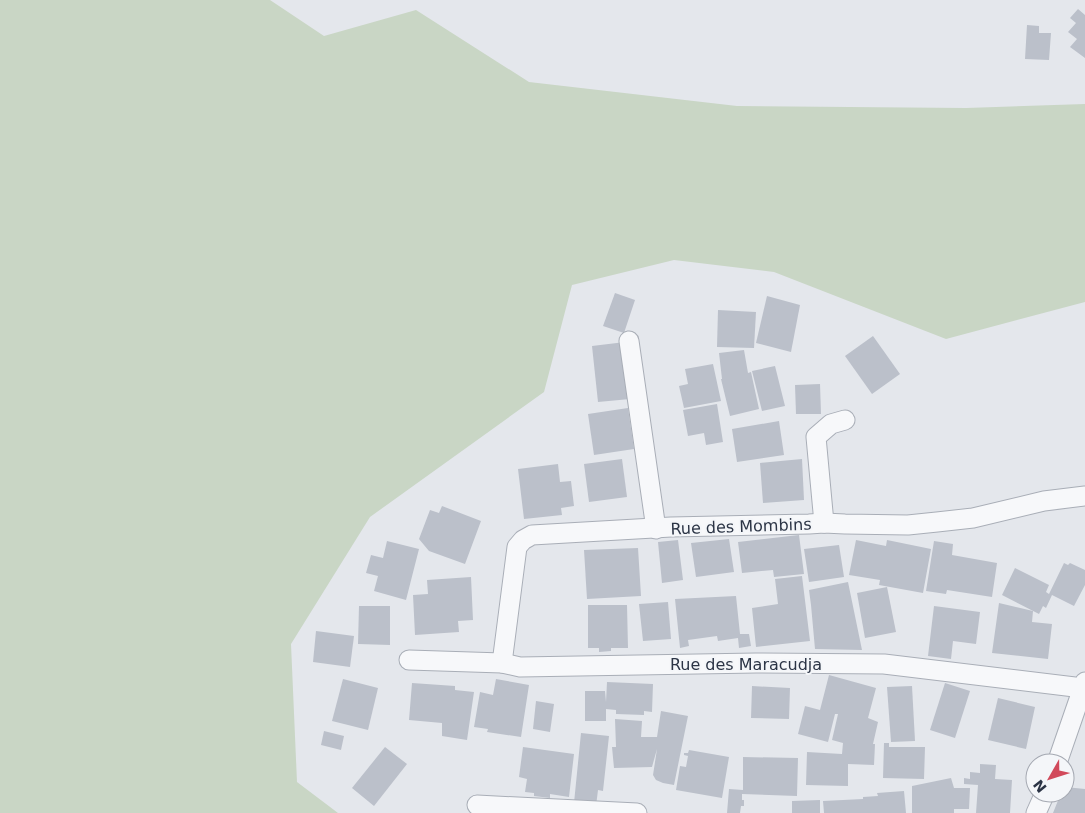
<svg xmlns="http://www.w3.org/2000/svg" width="1085" height="813" viewBox="0 0 1085 813" font-family="'DejaVu Sans',sans-serif">
<style>
.green{fill:#c9d6c5}
.building{fill:#bbc0ca}
.lines{fill:none;stroke-linecap:round;stroke-linejoin:round}
.minor-casing{stroke:#a9aeb7;stroke-width:21}
.minor{stroke:#f7f8fa;stroke-width:19}
.labels{text-anchor:middle;stroke-width:4;stroke-linejoin:round;paint-order:stroke}
.street-label{font-size:16px;fill:#2b3445;stroke:#f4f6f9}
</style>
<rect width="100%" height="100%" fill="#e4e7ec"/>
<path class="green" d="M 0,0 L 270,0 L 324,36 L 416,10 L 529,82 L 737,106 L 966,108 L 1085,104 L 1085,302 L 946,339 L 774,272 L 674,260 L 572,285 L 544,392 L 370,517 L 291,644 L 297,782 L 338,813 L 0,813 Z"/>
<g class="building">
<path d="M 1078,9 L 1085,15 L 1085,58 L 1070,47 L 1077,39 L 1068,32 L 1076,23 L 1070,18 Z"/>
<path d="M 1027,25 L 1039,26 L 1039,33 L 1051,33 L 1049,60 L 1025,59 Z"/>
<path d="M 615,293 L 635,300 L 624,333 L 603,326 Z"/>
<path d="M 767,296 L 800,305 L 791,352 L 756,343 Z"/>
<path d="M 718,310 L 756,312 L 754,348 L 717,347 Z"/>
<path d="M 873,336 L 900,374 L 872,394 L 845,356 Z"/>
<path d="M 625,342 L 630,399 L 598,402 L 592,346 Z"/>
<path d="M 744,350 L 748,373 L 751,372 L 759,409 L 730,416 L 721,379 L 722,379 L 719,353 Z"/>
<path d="M 713,364 L 721,401 L 684,408 L 679,386 L 688,384 L 685,369 Z"/>
<path d="M 775,366 L 785,406 L 762,411 L 752,371 Z"/>
<path d="M 820,384 L 821,414 L 796,414 L 795,385 Z"/>
<path d="M 717,404 L 723,442 L 706,445 L 704,433 L 688,436 L 683,410 Z"/>
<path d="M 628,408 L 634,449 L 594,455 L 588,414 Z"/>
<path d="M 779,421 L 784,455 L 737,462 L 732,429 Z"/>
<path d="M 622,459 L 627,497 L 589,502 L 584,464 Z"/>
<path d="M 802,459 L 804,500 L 763,503 L 760,463 Z"/>
<path d="M 558,464 L 560,482 L 571,481 L 574,506 L 561,508 L 562,515 L 524,519 L 518,469 Z"/>
<path d="M 442,506 L 481,521 L 465,564 L 429,551 L 419,539 L 430,510 L 439,513 Z"/>
<path d="M 799,535 L 804,574 L 774,577 L 773,570 L 742,573 L 738,542 Z"/>
<path d="M 729,539 L 734,572 L 696,577 L 691,543 Z"/>
<path d="M 678,540 L 683,580 L 662,583 L 658,542 Z"/>
<path d="M 856,540 L 886,546 L 887,540 L 931,549 L 923,593 L 879,585 L 880,580 L 849,575 Z"/>
<path d="M 387,541 L 419,549 L 406,600 L 374,591 L 378,576 L 366,573 L 371,555 L 383,558 Z"/>
<path d="M 934,541 L 953,544 L 952,555 L 997,563 L 992,597 L 947,590 L 946,594 L 926,591 Z"/>
<path d="M 839,545 L 844,577 L 809,582 L 804,549 Z"/>
<path d="M 638,548 L 641,596 L 587,599 L 584,550 Z"/>
<path d="M 1064,563 L 1068,565 L 1070,563 L 1085,570 L 1085,585 L 1074,606 L 1052,595 L 1046,608 L 1043,606 L 1039,614 L 1002,595 L 1015,568 L 1049,585 L 1046,592 L 1049,594 Z"/>
<path d="M 802,576 L 810,641 L 756,647 L 752,608 L 778,604 L 775,579 Z"/>
<path d="M 471,577 L 473,620 L 458,621 L 459,632 L 415,635 L 413,595 L 428,594 L 427,580 Z"/>
<path d="M 848,582 L 862,650 L 815,649 L 811,605 L 809,590 Z"/>
<path d="M 887,587 L 896,632 L 865,638 L 857,593 Z"/>
<path d="M 736,596 L 740,634 L 749,634 L 751,646 L 739,648 L 738,638 L 718,641 L 717,636 L 688,640 L 689,646 L 680,648 L 675,599 Z"/>
<path d="M 668,602 L 671,639 L 643,641 L 639,604 Z"/>
<path d="M 999,603 L 1033,611 L 1032,622 L 1052,624 L 1048,659 L 992,653 Z"/>
<path d="M 588,605 L 627,605 L 628,648 L 611,648 L 611,651 L 599,652 L 599,648 L 588,648 Z"/>
<path d="M 359,606 L 390,606 L 390,645 L 358,644 Z"/>
<path d="M 934,606 L 980,612 L 976,644 L 953,641 L 951,659 L 928,656 Z"/>
<path d="M 316,631 L 354,636 L 350,667 L 313,662 Z"/>
<path d="M 829,675 L 876,688 L 868,718 L 878,722 L 873,744 L 875,744 L 874,765 L 848,764 L 848,786 L 806,785 L 807,752 L 842,754 L 843,743 L 832,740 L 838,714 L 835,714 L 828,742 L 798,734 L 805,706 L 820,710 Z"/>
<path d="M 343,679 L 378,688 L 368,730 L 332,721 Z"/>
<path d="M 496,679 L 529,685 L 521,737 L 487,732 L 488,729 L 474,727 L 480,692 L 493,695 Z"/>
<path d="M 607,682 L 653,684 L 652,712 L 644,711 L 644,715 L 616,714 L 616,710 L 606,709 L 606,721 L 585,721 L 585,691 L 605,691 L 606,702 Z"/>
<path d="M 412,683 L 455,686 L 455,690 L 474,692 L 467,740 L 442,736 L 442,723 L 409,720 Z"/>
<path d="M 945,683 L 970,691 L 955,738 L 930,730 Z"/>
<path d="M 752,686 L 790,688 L 789,719 L 751,718 Z"/>
<path d="M 912,686 L 915,741 L 891,742 L 887,687 Z"/>
<path d="M 998,698 L 1035,707 L 1026,749 L 988,740 Z"/>
<path d="M 536,701 L 554,704 L 550,732 L 533,729 Z"/>
<path d="M 661,711 L 688,716 L 674,785 L 663,783 L 656,780 L 653,775 L 657,749 L 652,767 L 614,768 L 612,747 L 616,747 L 615,719 L 642,721 L 641,737 L 657,737 Z"/>
<path d="M 324,731 L 344,736 L 341,750 L 321,745 Z"/>
<path d="M 581,733 L 609,736 L 603,791 L 598,790 L 596,806 L 574,803 Z"/>
<path d="M 884,743 L 889,743 L 889,747 L 925,747 L 924,779 L 883,778 Z"/>
<path d="M 385,747 L 407,764 L 374,806 L 352,788 Z"/>
<path d="M 523,747 L 574,754 L 569,797 L 550,794 L 550,798 L 534,796 L 534,793 L 525,792 L 527,779 L 519,777 Z"/>
<path d="M 689,750 L 729,757 L 722,798 L 676,790 L 680,766 L 686,767 L 688,756 L 684,755 L 684,753 L 688,753 Z"/>
<path d="M 743,757 L 798,758 L 797,796 L 742,794 L 742,800 L 744,800 L 744,806 L 741,806 L 740,813 L 727,813 L 729,789 L 743,790 Z"/>
<path d="M 980,764 L 996,765 L 995,779 L 1012,780 L 1010,813 L 976,813 L 978,785 L 964,784 L 964,778 L 970,779 L 970,772 L 980,773 Z"/>
<path d="M 951,778 L 954,788 L 970,788 L 969,809 L 954,809 L 954,813 L 912,813 L 912,786 Z"/>
<path d="M 1065,787 L 1085,789 L 1085,813 L 1053,813 L 1061,793 L 1065,793 Z"/>
<path d="M 904,791 L 906,813 L 824,813 L 823,801 L 863,799 L 863,797 L 878,796 L 877,793 Z"/>
<path d="M 820,800 L 820,813 L 792,813 L 792,801 Z"/>
</g>
<g class="lines">
<defs>
<g id="minor">
<path d="M 629,341 L 656,529"/>
<path d="M 824,523 L 816,437 L 831,424 L 845,420"/>
<path d="M 409,660 L 502,663 L 520,667 L 756,663 L 884,664 L 1083,688"/>
<path d="M 502,663 L 517,547 L 523,540 L 532,535 L 671,527 L 809,524 L 824,523 L 845,524 L 908,525 L 937,522 L 973,518 L 1044,501 L 1085,496"/>
<path d="M 1057,763 L 1085,682"/>
<path d="M 477,805 L 637,813"/>
<path d="M 1036,813 L 1045,793"/>
</g>
</defs>
<use href="#minor" class="minor-casing"/>
<use href="#minor" class="minor"/>
</g>
<g class="labels">
<g class="street-label">
<text transform="translate(741 526) rotate(-2)" y="6">Rue des Mombins</text>
<text x="746" y="670">Rue des Maracudja</text>
</g>
</g>
<g transform="translate(1050 778) rotate(231)"><circle r="24" fill="#f4f6f9" stroke="#a4a8b1"/>
<path d="M0-4L9 19L0 12L-9 19Z" fill="#d1495b"/>
<text y="-8" font-size="14" font-weight="bold" text-anchor="middle" fill="#2b3445">N</text>
</g>
</svg>
